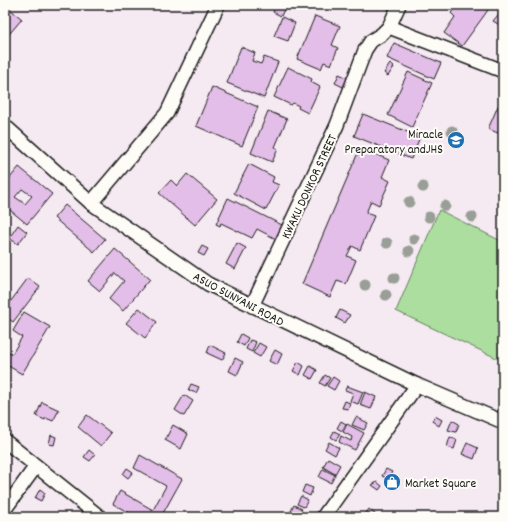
<svg xmlns="http://www.w3.org/2000/svg" width="508" height="522" viewBox="0 0 508 522" font-family="Dekko,sans-serif">
<style>
.green{fill:#acde9f;stroke:#647d5e}
.building{fill:#e3bee8;stroke:#1c1c1c;fill-rule:evenodd}
.lines{fill:none;stroke-linecap:round;stroke-linejoin:round}
.street-casing{stroke:#1c1c1c;stroke-width:16}
.street{stroke:#fdfcf7;stroke-width:13}
.tree{fill:#999e96}
.labels{text-anchor:middle;stroke-width:4;stroke-linejoin:round;paint-order:stroke}
.poi-label{font-size:13px;fill:#1c1c1c;stroke:#fdfcf7;text-anchor:end}
.street-label{font-size:13px;fill:#1c1c1c;stroke:#fdfcf7}
</style>
<rect width="100%" height="100%" fill="#f5e9f2"/>
<filter id="ink" filterUnits="userSpaceOnUse"><feTurbulence type="fractalNoise" baseFrequency=".025" numOctaves="2"/><feDisplacementMap in="SourceGraphic" scale="8" xChannelSelector="R" yChannelSelector="G"/><feConvolveMatrix kernelMatrix="1 2 1 2 8 2 1 2 1" color-interpolation-filters="sRGB"/></filter>
<g filter="url(#ink)">
<path class="green" d="M 439,210 L 503,242 L 503,361 L 396,311 Z"/>
<g class="building">
<path d="M 5,5 L 22,19 L 5,39 Z"/>
<path d="M 276,5 L 286,5 L 281,16 L 273,12 Z"/>
<path d="M 457,5 L 480,5 L 488,10 L 462,46 L 444,33 L 455,17 L 451,13 Z"/>
<path d="M 503,9 L 503,27 L 493,21 Z"/>
<path d="M 315,16 L 340,26 L 332,45 L 338,48 L 331,65 L 324,62 L 321,69 L 297,59 Z"/>
<path d="M 282,17 L 295,23 L 288,41 L 274,36 Z"/>
<path d="M 394,43 L 441,63 L 434,79 L 387,58 Z"/>
<path d="M 241,47 L 255,53 L 252,61 L 261,64 L 264,57 L 278,62 L 264,98 L 227,83 Z"/>
<path d="M 390,64 L 394,67 L 388,76 L 384,73 Z"/>
<path d="M 288,67 L 312,79 L 311,82 L 320,87 L 308,113 L 298,108 L 299,106 L 293,103 L 291,105 L 274,97 Z"/>
<path d="M 408,72 L 432,83 L 412,127 L 388,115 Z"/>
<path d="M 339,74 L 348,78 L 343,87 L 335,83 Z"/>
<path d="M 212,87 L 258,107 L 242,146 L 196,126 Z"/>
<path d="M 498,106 L 503,108 L 503,135 L 488,129 Z"/>
<path d="M 268,111 L 287,119 L 275,147 L 278,149 L 272,162 L 251,153 Z"/>
<path d="M 363,114 L 420,137 L 411,159 L 354,136 Z"/>
<path d="M 360,148 L 389,160 L 382,177 L 390,181 L 379,205 L 371,201 L 366,213 L 374,216 L 360,250 L 352,246 L 347,256 L 356,260 L 346,284 L 337,281 L 330,297 L 302,284 Z"/>
<path d="M 249,164 L 274,177 L 272,182 L 279,185 L 266,210 L 234,193 Z"/>
<path d="M 19,167 L 52,194 L 27,224 L 5,206 L 5,184 ZM 22,189 L 32,196 L 25,204 L 15,197 Z"/>
<path d="M 187,174 L 217,199 L 195,225 L 159,193 L 171,180 L 177,186 Z"/>
<path d="M 228,198 L 284,226 L 278,240 L 257,229 L 252,238 L 221,223 L 220,226 L 216,224 Z"/>
<path d="M 65,205 L 105,239 L 94,252 L 54,218 Z"/>
<path d="M 18,225 L 27,232 L 18,244 L 9,238 Z"/>
<path d="M 237,243 L 246,248 L 235,269 L 226,264 Z"/>
<path d="M 202,246 L 208,249 L 204,256 L 198,253 Z"/>
<path d="M 115,249 L 150,279 L 123,311 L 109,299 L 124,281 L 115,273 L 100,291 L 88,281 Z"/>
<path d="M 28,278 L 40,287 L 13,322 L 5,316 L 5,309 Z"/>
<path d="M 139,308 L 157,322 L 145,338 L 126,323 Z"/>
<path d="M 340,310 L 350,315 L 345,323 L 336,318 Z"/>
<path d="M 24,312 L 50,327 L 22,374 L 5,364 L 5,350 L 12,354 L 22,337 L 13,331 Z"/>
<path d="M 241,334 L 248,338 L 244,346 L 237,342 Z"/>
<path d="M 250,340 L 256,342 L 252,352 L 246,349 Z"/>
<path d="M 259,343 L 266,347 L 260,357 L 253,353 Z"/>
<path d="M 210,345 L 226,353 L 222,360 L 207,353 Z"/>
<path d="M 275,350 L 282,354 L 277,365 L 269,361 Z"/>
<path d="M 235,358 L 243,362 L 237,375 L 229,371 Z"/>
<path d="M 298,362 L 304,366 L 300,375 L 293,371 Z"/>
<path d="M 310,366 L 317,370 L 312,379 L 305,375 Z"/>
<path d="M 325,375 L 330,378 L 325,386 L 320,383 Z"/>
<path d="M 333,377 L 339,381 L 334,390 L 327,386 Z"/>
<path d="M 191,384 L 199,387 L 196,393 L 188,390 Z"/>
<path d="M 347,386 L 363,392 L 358,404 L 350,401 L 353,393 L 345,390 Z"/>
<path d="M 365,392 L 376,397 L 371,409 L 360,405 Z"/>
<path d="M 184,395 L 193,401 L 184,416 L 175,410 Z"/>
<path d="M 345,401 L 350,403 L 348,409 L 342,408 Z"/>
<path d="M 42,402 L 59,410 L 53,421 L 46,418 L 45,420 L 36,416 Z"/>
<path d="M 87,415 L 111,433 L 101,446 L 78,427 Z"/>
<path d="M 435,416 L 442,420 L 439,426 L 432,421 Z"/>
<path d="M 356,417 L 368,423 L 364,430 L 352,425 Z"/>
<path d="M 452,420 L 459,424 L 456,432 L 448,430 Z"/>
<path d="M 341,421 L 346,424 L 342,431 L 337,428 Z"/>
<path d="M 347,424 L 364,433 L 355,450 L 339,442 L 341,436 L 351,441 L 352,437 L 343,432 Z"/>
<path d="M 173,425 L 188,434 L 181,449 L 165,440 Z"/>
<path d="M 334,431 L 340,434 L 336,440 L 331,437 Z"/>
<path d="M 51,435 L 56,437 L 54,445 L 49,444 Z"/>
<path d="M 450,437 L 457,440 L 454,449 L 447,447 Z"/>
<path d="M 329,442 L 339,448 L 335,455 L 325,449 Z"/>
<path d="M 467,443 L 478,448 L 474,459 L 462,454 Z"/>
<path d="M 89,450 L 95,455 L 90,461 L 84,457 Z"/>
<path d="M 140,455 L 182,479 L 161,517 L 137,517 L 113,504 L 120,491 L 153,510 L 166,486 L 134,468 Z"/>
<path d="M 328,458 L 340,465 L 335,474 L 323,467 Z"/>
<path d="M 127,468 L 133,472 L 128,478 L 123,474 Z"/>
<path d="M 323,469 L 335,475 L 331,483 L 319,477 Z"/>
<path d="M 386,469 L 392,472 L 388,479 L 382,476 Z"/>
<path d="M 377,482 L 382,486 L 379,490 L 372,485 Z"/>
<path d="M 305,485 L 313,488 L 310,496 L 302,492 Z"/>
<path d="M 40,489 L 45,493 L 41,501 L 35,498 Z"/>
<path d="M 301,496 L 308,500 L 304,507 L 297,504 Z"/>
<path d="M 294,505 L 302,509 L 298,517 L 290,513 Z"/>
<path d="M 369,509 L 376,515 L 375,517 L 363,517 Z"/>
</g>
<g class="lines">
<defs>
<g id="street">
<path d="M 389,27 L 503,71"/>
<path d="M 5,126 L 91,203 L 208,284 L 417,385 L 503,422"/>
<path d="M 91,203 L 167,113 L 218,5"/>
<path d="M 252,306 L 337,125 L 365,50 L 371,41 L 382,34 L 389,27 L 399,5"/>
<path d="M 5,441 L 100,517"/>
<path d="M 5,509 L 36,466"/>
<path d="M 323,517 L 417,385"/>
</g>
</defs>
<use href="#street" class="street-casing"/>
<use href="#street" class="street"/>
</g>
<g class="tree">
<circle cx="452" cy="131" r="5.5"/>
<circle cx="423" cy="187" r="5.5"/>
<circle cx="409" cy="202" r="5.5"/>
<circle cx="445" cy="206" r="5.5"/>
<circle cx="429" cy="217" r="5.5"/>
<circle cx="472" cy="217" r="5.5"/>
<circle cx="414" cy="239" r="5.5"/>
<circle cx="387" cy="243" r="5.5"/>
<circle cx="409" cy="251" r="5.5"/>
<circle cx="394" cy="278" r="5.5"/>
<circle cx="365" cy="285" r="5.5"/>
<circle cx="386" cy="295" r="5.5"/>
</g>
</g>
<defs>
<symbol id="school-disc" viewBox="-11 -11 22 22"><circle r="9.5" fill="#1f6fb2" stroke="#fdfcf7"/><path d="M0-5L7-2L0 1L-7-2ZM-4 1L0 2.5L4 1V4Q0 6-4 4Z" fill="#fff"/></symbol>
<symbol id="shop-disc" viewBox="-11 -11 22 22"><circle r="9.5" fill="#1f6fb2" stroke="#fdfcf7"/><path d="M-5-2.5h2.3a2.7 3.5 0 0 1 5.4 0H5L5.5 6h-11ZM-1.5-2.5h3a1.5 2.3 0 0 0-3 0Z" fill="#fff"/></symbol>
</defs>
<g fill-rule="evenodd">
<use href="#school-disc" x="446" y="130" width="20" height="20"/>
<use href="#shop-disc" x="382" y="472" width="20" height="20"/>
</g>
<g class="labels">
<g class="poi-label">
<text x="443" y="138">Miracle<tspan x="443" dy="15">Preparatory andJHS</tspan></text>
<text x="405" y="487" text-anchor="start">Market Square</text>
</g>
<g class="street-label">
<text transform="translate(308 186) rotate(-65)" y="5">KWAKU DONKOR STREET</text>
<text transform="translate(239 298) rotate(28)" y="5">ASUO SUNYANI ROAD</text>
</g>
</g>
<rect width="508" height="522" fill="none" stroke="#fdfcf7" stroke-width="20"/>
<rect x="10" y="10" width="488" height="502" fill="none" stroke="#1c1c1c" stroke-width="1.5" filter="url(#ink)"/>
</svg>
